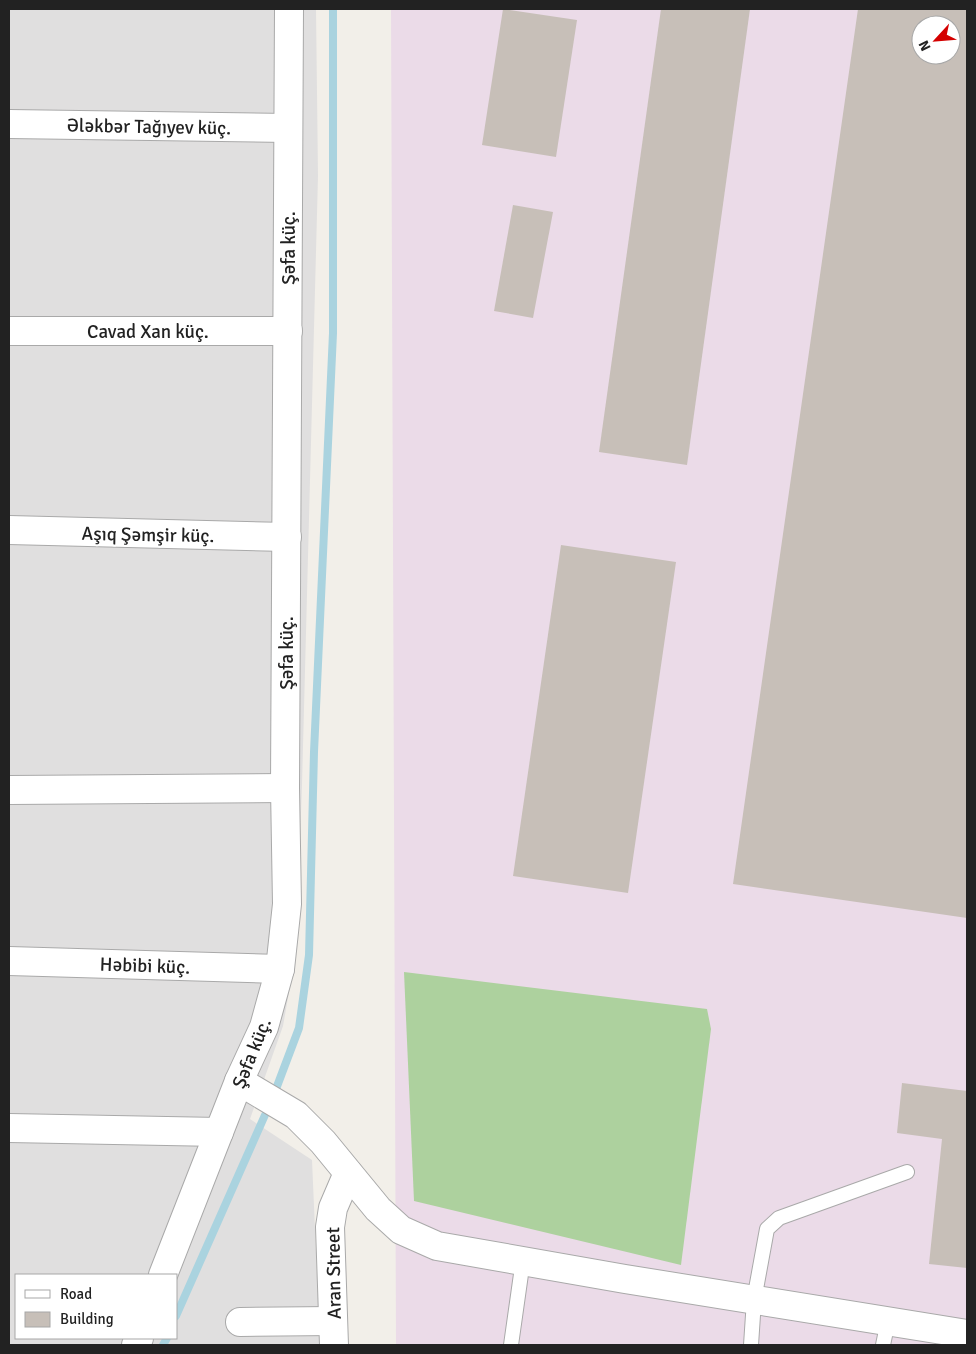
<svg xmlns="http://www.w3.org/2000/svg" width="976" height="1354" viewBox="0 0 976 1354" font-family="Signika,sans-serif">
<style>
.residential{fill:#e0dfdf;fill-rule:evenodd}
.industrial{fill:#ebdbe8;fill-rule:evenodd}
.forest{fill:#add19e}
.lines{fill:none;stroke-linecap:round;stroke-linejoin:round}
.stream{stroke:#aad3df;stroke-width:8}
.building{fill:#c7bfb8;fill-rule:evenodd}
.service-casing{stroke:#a9a9a9;stroke-width:16}
.minor-casing{stroke:#a9a9a9;stroke-width:30}
.service{stroke:#fff;stroke-width:14}
.minor{stroke:#fff;stroke-width:28}
.labels{text-anchor:middle;stroke-width:4;stroke-linejoin:round;paint-order:stroke}
.street-label{font-size:19px;fill:#222;stroke:#fff}
</style>
<rect width="100%" height="100%" fill="#f2efe9"/>
<path class="residential" d="M 9,9 L 316,9 L 318,176 L 302,785 L 296,953 L 283,1026 L 250,1119 L 312,1160 L 320,1345 L 9,1345 ZM 16,1275 L 176,1275 L 176,1338 L 16,1338 Z"/>
<path class="industrial" d="M 391,9 L 967,9 L 967,1345 L 396,1345 ZM 921,25 L 951,25 L 951,55 L 921,55 Z"/>
<path class="forest" d="M 404,972 L 707,1009 L 711,1029 L 681,1265 L 414,1201 Z"/>
<g class="lines">
<g class="stream">
<path d="M 276,1089 L 299,1028 L 309,955 L 314,752 L 333,333 L 333,9"/>
<path d="M 176,1316 L 265,1115"/>
<path d="M 163,1345 L 167,1338"/>
</g>
</g>
<g class="building">
<path d="M 503,9 L 577,20 L 556,157 L 482,145 Z"/>
<path d="M 661,9 L 750,9 L 687,465 L 599,452 Z"/>
<path d="M 858,9 L 967,9 L 967,918 L 733,884 ZM 921,25 L 951,25 L 951,55 L 921,55 Z"/>
<path d="M 513,205 L 553,212 L 533,318 L 494,311 Z"/>
<path d="M 561,545 L 676,562 L 628,893 L 513,876 Z"/>
<path d="M 902,1083 L 967,1091 L 967,1268 L 929,1264 L 942,1139 L 897,1133 Z"/>
</g>
<g class="lines">
<defs>
<g id="service">
<path d="M 511,1345 L 523,1260"/>
<path d="M 751,1345 L 754,1300 L 767,1229 L 779,1218 L 907,1172"/>
<path d="M 883,1345 L 888,1321"/>
</g>
<g id="minor">
<path d="M 9,124 L 288,128"/>
<path d="M 9,331 L 288,331"/>
<path d="M 9,530 L 287,537"/>
<path d="M 9,790 L 285,788"/>
<path d="M 9,961 L 280,969"/>
<path d="M 239,1081 L 296,1115 L 323,1142 L 378,1209 L 401,1230 L 437,1246 L 625,1279 L 967,1334"/>
<path d="M 9,1128 L 219,1132"/>
<path d="M 163,1275 L 239,1081 L 264,1027 L 280,969 L 287,904 L 285,788 L 289,9"/>
<path d="M 240,1322 L 333,1321"/>
<path d="M 136,1345 L 139,1338"/>
<path d="M 334,1345 L 330,1227 L 333,1208 L 348,1173"/>
</g>
</defs>
<use href="#service" class="service-casing"/>
<use href="#minor" class="minor-casing"/>
<use href="#service" class="service"/>
<use href="#minor" class="minor"/>
</g>
<g class="labels">
<g class="street-label">
<text transform="translate(149 126) rotate(1)" y="7">Ələkbər Tağıyev küç.</text>
<text transform="translate(288 248) rotate(-90)" y="7">Şəfa küç.</text>
<text x="148" y="338">Cavad Xan küç.</text>
<text transform="translate(148 534) rotate(1)" y="7">Aşıq Şəmşir küç.</text>
<text transform="translate(286 653) rotate(-90)" y="7">Şəfa küç.</text>
<text transform="translate(145 965) rotate(2)" y="7">Həbibi küç.</text>
<text transform="translate(251 1053) rotate(-68)" y="7">Şəfa küç.</text>
<text transform="translate(333 1273) rotate(-91)" y="7">Aran Street</text>
</g>
</g>
<rect width="976" height="1354" fill="none" stroke="#222222" stroke-width="20"/>
<rect x="15" y="1274" width="162" height="65" fill="#ffffff" stroke="#a7a7a7"/>
<rect x="25" y="1290" width="25" height="8" fill="#ffffff" stroke="#a7a7a7"/>
<text x="60" y="1299" font-size="15" fill="#222222">Road</text>
<rect x="25" y="1312" width="25" height="15" fill="#c7bfb8" stroke="#a7a7a7"/>
<text x="60" y="1324" font-size="15" fill="#222222">Building</text>
<g transform="translate(936 40) rotate(244)"><circle r="24" fill="#ffffff" stroke="#a7a7a7"/>
<path d="M0-4L9 19L0 12L-9 19Z" fill="#d40000"/>
<text y="-8" font-size="14" font-weight="bold" text-anchor="middle" fill="#222222">N</text>
</g>
</svg>
